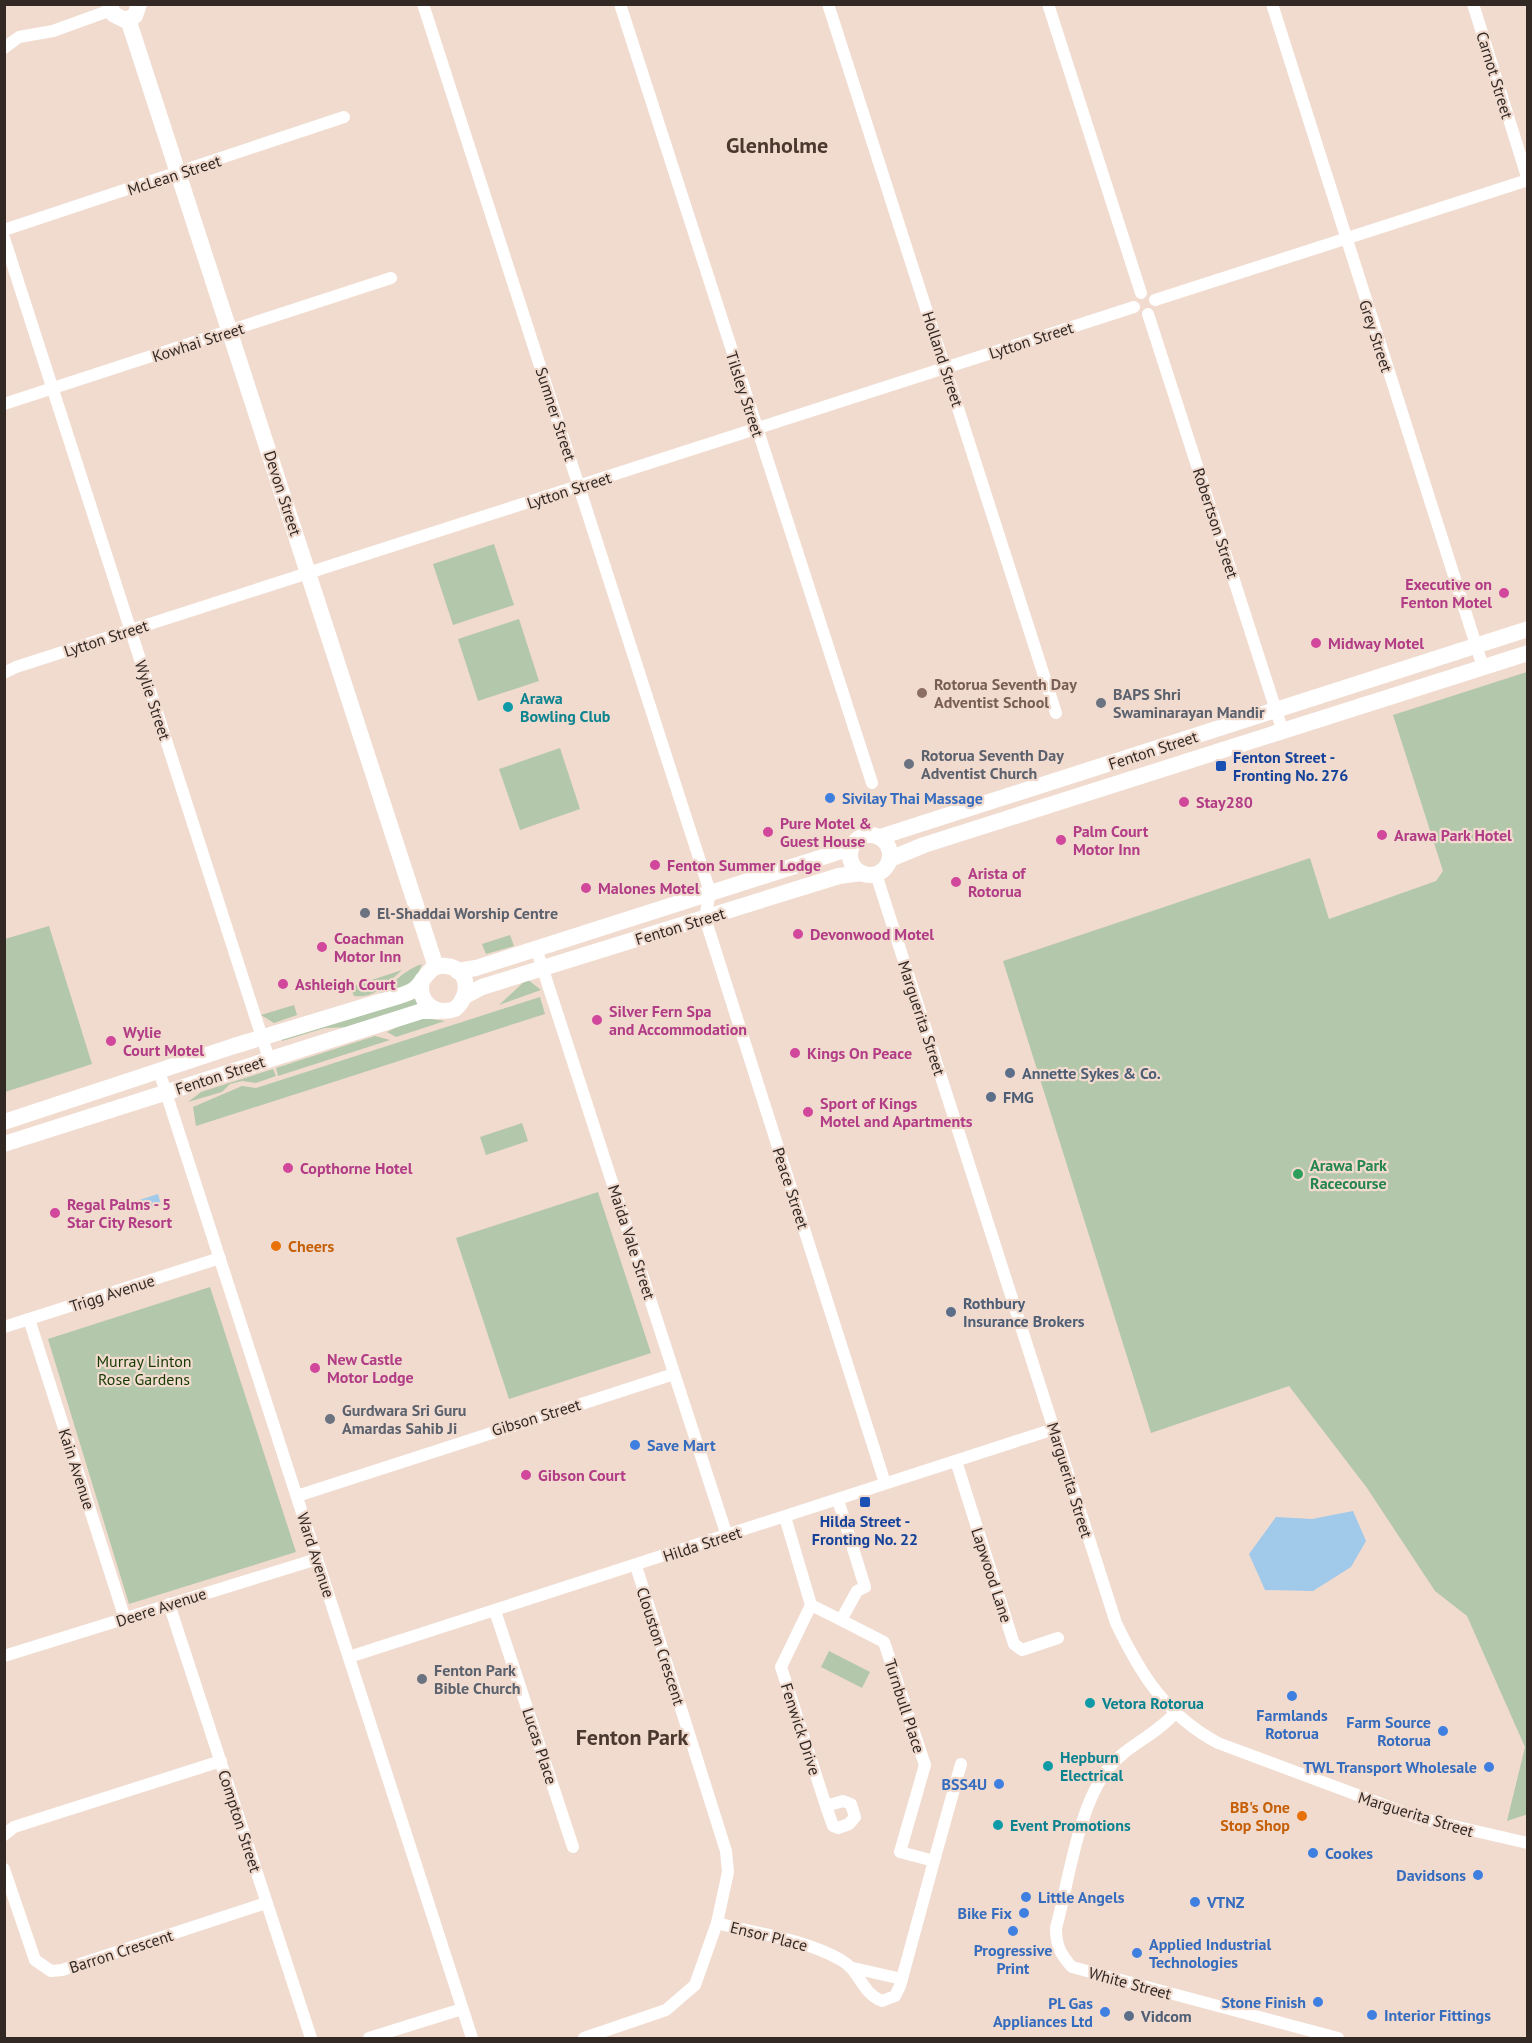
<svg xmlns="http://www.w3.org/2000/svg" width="1532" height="2043" viewBox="0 0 1532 2043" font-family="'PT Sans',sans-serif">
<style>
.green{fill:#b3c7aa}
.water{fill:#a0c9ea}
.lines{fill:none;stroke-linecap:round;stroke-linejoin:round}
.minor{stroke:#fff;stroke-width:12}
.secondary{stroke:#fff;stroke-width:16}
.hotel-dot{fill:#d1479c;stroke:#f1dbcf;stroke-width:2}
.education-dot{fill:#8d6e63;stroke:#f1dbcf;stroke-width:2}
.worship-dot{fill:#6b7280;stroke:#f1dbcf;stroke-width:2}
.culture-dot{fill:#0f9aa8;stroke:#f1dbcf;stroke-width:2}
.transit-dot{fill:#1a4fb4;stroke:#f1dbcf;stroke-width:2}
.shop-dot{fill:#3f7fe0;stroke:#f1dbcf;stroke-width:2}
.service-dot{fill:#5c6f8a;stroke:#f1dbcf;stroke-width:2}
.leisure-dot{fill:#2e9e5b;stroke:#f1dbcf;stroke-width:2}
.food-dot{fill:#e8710a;stroke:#f1dbcf;stroke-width:2}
.labels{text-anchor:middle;stroke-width:4.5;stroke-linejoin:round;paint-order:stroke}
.street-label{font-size:16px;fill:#322925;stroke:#f1dbcf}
.hotel-label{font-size:16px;font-weight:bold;fill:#b23c85;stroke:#f1dbcf;text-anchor:start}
.education-label{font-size:16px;font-weight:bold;fill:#785e54;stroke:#f1dbcf;text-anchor:start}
.worship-label{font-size:16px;font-weight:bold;fill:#5b616d;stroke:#f1dbcf;text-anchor:start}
.culture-label{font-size:16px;font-weight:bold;fill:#0d838f;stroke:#f1dbcf;text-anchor:start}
.transit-label{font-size:16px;font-weight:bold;fill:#164399;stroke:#f1dbcf;text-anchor:start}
.shop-label{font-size:16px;font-weight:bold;fill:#366cbe;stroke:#f1dbcf;text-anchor:start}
.service-label{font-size:16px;font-weight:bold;fill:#4e5e75;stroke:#f1dbcf;text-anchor:start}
.leisure-label{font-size:16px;font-weight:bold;fill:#27864d;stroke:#f1dbcf;text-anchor:start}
.food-label{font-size:16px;font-weight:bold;fill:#c56008;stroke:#f1dbcf;text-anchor:start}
.park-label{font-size:16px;fill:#153900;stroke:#f1dbcf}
.district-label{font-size:22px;font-weight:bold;fill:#4b392f;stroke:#f1dbcf}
</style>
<rect width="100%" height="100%" fill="#f1dbcf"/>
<g class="green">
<path d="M 494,544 L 514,605 L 453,625 L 433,564 Z"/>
<path d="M 519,619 L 539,681 L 478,701 L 458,639 Z"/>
<path d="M 1527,672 L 1528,1814 L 1507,1821 L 1525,1747 L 1467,1616 L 1435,1591 L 1367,1488 L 1289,1386 L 1151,1433 L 1003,961 L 1310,858 L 1329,919 L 1436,881 L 1443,871 L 1393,715 Z"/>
<path d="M 560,748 L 580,809 L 520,830 L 499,769 Z"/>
<path d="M 49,926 L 92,1064 L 5,1092 L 5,939 Z"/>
<path d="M 510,935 L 514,946 L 486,954 L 482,944 Z"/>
<path d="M 422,964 L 415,982 L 372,999 C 389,988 403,970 422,964 Z"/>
<path d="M 402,970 C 388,983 374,999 354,996 L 350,987 Z"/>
<path d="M 527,979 L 541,990 L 499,1005 Z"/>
<path d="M 414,994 L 419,1004 L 352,1027 L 325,1028 L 282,1041 L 282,1038 Z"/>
<path d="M 540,997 L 545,1014 L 196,1126 L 193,1107 L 242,1086 L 256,1088 Z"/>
<path d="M 294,1005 L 297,1015 L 274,1023 L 261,1015 Z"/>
<path d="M 417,1017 L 445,1021 L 396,1037 L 387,1032 Z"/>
<path d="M 375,1036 L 390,1040 L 278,1076 L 276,1068 Z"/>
<path d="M 273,1069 L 276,1076 L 256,1083 L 242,1081 L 230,1084 L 222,1092 L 188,1102 L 201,1092 Z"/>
<path d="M 522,1123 L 528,1141 L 486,1155 L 480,1137 Z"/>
<path d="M 598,1192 L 651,1353 L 509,1399 L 456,1238 Z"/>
<path d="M 210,1287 L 296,1552 L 129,1604 L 48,1339 Z"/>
<path d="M 829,1651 L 870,1672 L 862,1688 L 821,1667 Z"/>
</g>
<g class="water">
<path d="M 158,1194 L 161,1205 L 137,1213 L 133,1202 Z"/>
<path d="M 1353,1511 L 1366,1541 L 1351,1567 L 1313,1591 L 1265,1590 L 1249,1554 L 1276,1517 L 1312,1519 Z"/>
</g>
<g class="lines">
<g class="minor">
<path d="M 423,4 L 710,892 L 705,918 L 885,1483"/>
<path d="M 620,4 L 872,783"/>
<path d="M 828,4 L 1056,713"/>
<path d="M 1048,4 L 1141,293"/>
<path d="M 1272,4 L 1483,667"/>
<path d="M 1473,4 L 1528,180"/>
<path d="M 4,48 L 19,37 L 53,31 L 111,10"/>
<path d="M 4,230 L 344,117"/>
<path d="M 4,238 L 269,1059"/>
<path d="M 1155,300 L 1528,180"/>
<path d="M 1148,314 L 1283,732"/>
<path d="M 4,404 L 391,278"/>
<path d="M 4,673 L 16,667 L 1134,307"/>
<path d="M 876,874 L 1116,1623 C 1141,1675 1166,1715 1218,1743 L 1419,1818 L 1528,1843"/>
<path d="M 536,948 L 727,1536"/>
<path d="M 159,1071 L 472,2038"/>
<path d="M 29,1319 L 125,1619"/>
<path d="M 4,1327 L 220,1258"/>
<path d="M 956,1461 L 1014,1644 L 1022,1650 L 1058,1638"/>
<path d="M 297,1496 L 674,1374"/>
<path d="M 785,1517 L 811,1605 L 781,1667 L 826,1806 L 843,1801 L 851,1804 L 855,1817 L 849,1824 L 838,1828 L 833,1826 L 826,1806"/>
<path d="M 169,1604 L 311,2038"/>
<path d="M 811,1605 L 841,1620"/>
<path d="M 495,1611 L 573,1847"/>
<path d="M 4,1656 L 317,1559"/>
<path d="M 349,1657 L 1054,1429"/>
<path d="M 1174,1714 C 1155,1736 1125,1746 1107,1770 C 1078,1808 1069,1880 1056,1928 C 1056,1945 1060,1954 1072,1967 L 1338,2038"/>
<path d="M 4,1835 L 14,1827 L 221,1761"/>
<path d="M 934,1861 L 961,1764"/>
<path d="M 4,1869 L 35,1960 L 51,1971 L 62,1970 L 266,1903"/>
<path d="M 717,1923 C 758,1934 804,1939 841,1960 C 860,1970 861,1993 882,2001 L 895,1996 L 900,1986 L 934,1861 L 900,1852 L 925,1765 L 884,1642 L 841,1620 L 857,1591 L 865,1587 L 838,1500"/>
<path d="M 853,1968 L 902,1979"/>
<path d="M 369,2038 L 462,2009"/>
<path d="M 584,2038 L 666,2010 L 695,1985 L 717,1923 L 728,1872 L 726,1851 L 636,1566"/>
</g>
<g class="secondary">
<path d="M 110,4 L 113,14 L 125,20 L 135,16 L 139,4"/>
<path d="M 128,19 L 436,967"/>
<circle cx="870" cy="855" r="20"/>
<path d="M 880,837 L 1528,629"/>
<path d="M 890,859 L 924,845 L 1528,653"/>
<path d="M 457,971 L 476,968 L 851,848"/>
<path d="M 465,996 L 482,987 L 839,876 L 862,873"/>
<path d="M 4,1122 L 234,1046 L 399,996 C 405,994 412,992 416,988 C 426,978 429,964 446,966 C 470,968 471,996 455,1009 C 434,1016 417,1002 422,980"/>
<path d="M 4,1144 L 422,1011 L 437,1011"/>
</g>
</g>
<g class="hotel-dot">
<circle cx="1504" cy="593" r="6"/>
<circle cx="1316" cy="643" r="6"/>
<circle cx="1184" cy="802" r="6"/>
<circle cx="768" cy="832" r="6"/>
<circle cx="1382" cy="835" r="6"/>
<circle cx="1061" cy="840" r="6"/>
<circle cx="655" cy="865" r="6"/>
<circle cx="956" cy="882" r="6"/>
<circle cx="586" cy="888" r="6"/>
<circle cx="798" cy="934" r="6"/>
<circle cx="322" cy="947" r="6"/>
<circle cx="283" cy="984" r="6"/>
<circle cx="597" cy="1020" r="6"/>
<circle cx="111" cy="1041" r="6"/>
<circle cx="795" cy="1053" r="6"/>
<circle cx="808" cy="1112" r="6"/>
<circle cx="288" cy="1168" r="6"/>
<circle cx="55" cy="1213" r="6"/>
<circle cx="315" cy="1368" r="6"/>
<circle cx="526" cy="1475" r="6"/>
</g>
<circle class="education-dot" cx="922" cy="693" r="6"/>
<g class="worship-dot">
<circle cx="1101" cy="703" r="6"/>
<circle cx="909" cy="764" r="6"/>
<circle cx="365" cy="913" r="6"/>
<circle cx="330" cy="1419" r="6"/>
<circle cx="422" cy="1679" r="6"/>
</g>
<g class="culture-dot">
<circle cx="508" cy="707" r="6"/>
<circle cx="1090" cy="1703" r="6"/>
<circle cx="1048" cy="1766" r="6"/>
<circle cx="998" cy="1825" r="6"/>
</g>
<g class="transit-dot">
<rect x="1215" y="760" width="12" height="12" rx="3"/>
<rect x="859" y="1496" width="12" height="12" rx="3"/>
</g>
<g class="shop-dot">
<circle cx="830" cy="798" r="6"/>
<circle cx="635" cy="1445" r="6"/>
<circle cx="1292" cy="1696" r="6"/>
<circle cx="1443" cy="1731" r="6"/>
<circle cx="1489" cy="1767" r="6"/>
<circle cx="999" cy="1784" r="6"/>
<circle cx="1313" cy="1853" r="6"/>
<circle cx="1478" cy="1875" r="6"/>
<circle cx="1026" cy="1897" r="6"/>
<circle cx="1195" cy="1902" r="6"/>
<circle cx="1024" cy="1913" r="6"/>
<circle cx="1013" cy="1931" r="6"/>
<circle cx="1137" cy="1953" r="6"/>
<circle cx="1318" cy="2002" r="6"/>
<circle cx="1105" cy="2012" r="6"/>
<circle cx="1372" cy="2015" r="6"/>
</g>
<g class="service-dot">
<circle cx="1010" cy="1073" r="6"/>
<circle cx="991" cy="1097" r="6"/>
<circle cx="951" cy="1312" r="6"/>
<circle cx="1129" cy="2016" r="6"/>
</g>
<circle class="leisure-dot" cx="1298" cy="1174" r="6"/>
<g class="food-dot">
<circle cx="276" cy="1246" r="6"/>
<circle cx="1302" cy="1816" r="6"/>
</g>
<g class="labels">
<g class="street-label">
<text transform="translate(1495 75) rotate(73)" y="6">Carnot Street</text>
<text transform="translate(174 175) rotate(-18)" y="6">McLean Street</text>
<text transform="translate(1376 336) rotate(72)" y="6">Grey Street</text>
<text transform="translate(1031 340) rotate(-18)" y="6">Lytton Street</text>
<text transform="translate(198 342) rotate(-18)" y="6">Kowhai Street</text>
<text transform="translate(943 359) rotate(72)" y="6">Holland Street</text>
<text transform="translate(745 394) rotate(72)" y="6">Tilsley Street</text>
<text transform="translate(556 414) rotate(72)" y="6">Sumner Street</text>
<text transform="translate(569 490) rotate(-18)" y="6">Lytton Street</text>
<text transform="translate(283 493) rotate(72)" y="6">Devon Street</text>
<text transform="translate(1216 523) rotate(72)" y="6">Robertson Street</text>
<text transform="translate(106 638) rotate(-18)" y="6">Lytton Street</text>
<text transform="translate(153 700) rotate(72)" y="6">Wylie Street</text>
<text transform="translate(1153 750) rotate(-18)" y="6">Fenton Street</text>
<text transform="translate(680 926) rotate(-17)" y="6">Fenton Street</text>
<text transform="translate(922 1018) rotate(72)" y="6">Marguerita Street</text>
<text transform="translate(220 1075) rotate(-18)" y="6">Fenton Street</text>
<text transform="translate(791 1188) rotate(72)" y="6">Peace Street</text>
<text transform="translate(632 1242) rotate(72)" y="6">Maida Vale Street</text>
<text transform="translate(112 1293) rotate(-18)" y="6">Trigg Avenue</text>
<text transform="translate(536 1417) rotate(-17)" y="6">Gibson Street</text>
<text transform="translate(77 1469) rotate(72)" y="6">Kain Avenue</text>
<text transform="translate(1070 1480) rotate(73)" y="6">Marguerita Street</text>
<text transform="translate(702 1544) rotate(-18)" y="6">Hilda Street</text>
<text transform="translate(316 1555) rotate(72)" y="6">Ward Avenue</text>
<text transform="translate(992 1575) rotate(72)" y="6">Lapwood Lane</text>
<text transform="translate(161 1607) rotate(-18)" y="6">Deere Avenue</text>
<text transform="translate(661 1646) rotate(72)" y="6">Clouston Crescent</text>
<text transform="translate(905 1706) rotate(72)" y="6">Turnbull Place</text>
<text transform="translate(801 1729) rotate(72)" y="6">Fenwick Drive</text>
<text transform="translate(540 1746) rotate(72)" y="6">Lucas Place</text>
<text transform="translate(1416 1814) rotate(17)" y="6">Marguerita Street</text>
<text transform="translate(240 1821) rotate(72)" y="6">Compton Street</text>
<text transform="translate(769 1936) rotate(14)" y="6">Ensor Place</text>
<text transform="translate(121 1951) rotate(-18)" y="6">Barron Crescent</text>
<text transform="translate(1130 1983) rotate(15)" y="6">White Street</text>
</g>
<g class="hotel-label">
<text x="1492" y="590" text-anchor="end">Executive on<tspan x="1492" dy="18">Fenton Motel</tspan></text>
<text x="1328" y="649">Midway Motel</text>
<text x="1196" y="808">Stay280</text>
<text x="780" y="829">Pure Motel &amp;<tspan x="780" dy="18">Guest House</tspan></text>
<text x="1073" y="837">Palm Court<tspan x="1073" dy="18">Motor Inn</tspan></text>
<text x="1394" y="841">Arawa Park Hotel</text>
<text x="667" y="871">Fenton Summer Lodge</text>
<text x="968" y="879">Arista of<tspan x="968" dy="18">Rotorua</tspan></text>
<text x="598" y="894">Malones Motel</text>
<text x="810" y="940">Devonwood Motel</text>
<text x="334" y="944">Coachman<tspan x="334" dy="18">Motor Inn</tspan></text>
<text x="295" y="990">Ashleigh Court</text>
<text x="609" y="1017">Silver Fern Spa<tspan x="609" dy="18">and Accommodation</tspan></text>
<text x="123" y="1038">Wylie<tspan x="123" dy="18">Court Motel</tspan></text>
<text x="807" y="1059">Kings On Peace</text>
<text x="820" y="1109">Sport of Kings<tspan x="820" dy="18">Motel and Apartments</tspan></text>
<text x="300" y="1174">Copthorne Hotel</text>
<text x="67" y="1210">Regal Palms - 5<tspan x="67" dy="18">Star City Resort</tspan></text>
<text x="327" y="1365">New Castle<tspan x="327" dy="18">Motor Lodge</tspan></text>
<text x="538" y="1481">Gibson Court</text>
</g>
<g class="education-label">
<text x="934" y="690">Rotorua Seventh Day<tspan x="934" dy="18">Adventist School</tspan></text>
</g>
<g class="worship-label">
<text x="1113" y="700">BAPS Shri<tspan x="1113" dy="18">Swaminarayan Mandir</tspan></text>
<text x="921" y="761">Rotorua Seventh Day<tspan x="921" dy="18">Adventist Church</tspan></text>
<text x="377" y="919">El-Shaddai Worship Centre</text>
<text x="342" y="1416">Gurdwara Sri Guru<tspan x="342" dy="18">Amardas Sahib Ji</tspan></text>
<text x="434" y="1676">Fenton Park<tspan x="434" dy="18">Bible Church</tspan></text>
</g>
<g class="culture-label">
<text x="520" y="704">Arawa<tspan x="520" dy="18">Bowling Club</tspan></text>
<text x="1102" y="1709">Vetora Rotorua</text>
<text x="1060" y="1763">Hepburn<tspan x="1060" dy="18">Electrical</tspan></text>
<text x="1010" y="1831">Event Promotions</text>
</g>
<g class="transit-label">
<text x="1233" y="763">Fenton Street -<tspan x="1233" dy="18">Fronting No. 276</tspan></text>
<text x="865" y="1527" text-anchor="middle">Hilda Street -<tspan x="865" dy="18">Fronting No. 22</tspan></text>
</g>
<g class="shop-label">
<text x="842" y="804">Sivilay Thai Massage</text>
<text x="647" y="1451">Save Mart</text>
<text x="1292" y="1721" text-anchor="middle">Farmlands<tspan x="1292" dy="18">Rotorua</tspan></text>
<text x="1431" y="1728" text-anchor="end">Farm Source<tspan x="1431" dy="18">Rotorua</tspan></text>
<text x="1477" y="1773" text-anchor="end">TWL Transport Wholesale</text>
<text x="987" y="1790" text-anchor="end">BSS4U</text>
<text x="1325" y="1859">Cookes</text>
<text x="1466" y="1881" text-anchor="end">Davidsons</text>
<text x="1038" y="1903">Little Angels</text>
<text x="1207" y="1908">VTNZ</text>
<text x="1012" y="1919" text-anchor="end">Bike Fix</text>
<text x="1149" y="1950">Applied Industrial<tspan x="1149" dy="18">Technologies</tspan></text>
<text x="1013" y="1956" text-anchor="middle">Progressive<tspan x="1013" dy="18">Print</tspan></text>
<text x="1306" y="2008" text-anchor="end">Stone Finish</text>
<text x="1093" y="2009" text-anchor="end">PL Gas<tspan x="1093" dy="18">Appliances Ltd</tspan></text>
<text x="1384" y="2021">Interior Fittings</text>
</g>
<g class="service-label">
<text x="1022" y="1079">Annette Sykes &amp; Co.</text>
<text x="1003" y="1103">FMG</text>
<text x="963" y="1309">Rothbury<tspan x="963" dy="18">Insurance Brokers</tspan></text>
<text x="1141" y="2022">Vidcom</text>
</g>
<g class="leisure-label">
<text x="1310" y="1171">Arawa Park<tspan x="1310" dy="18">Racecourse</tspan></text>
</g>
<g class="food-label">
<text x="288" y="1252">Cheers</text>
<text x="1290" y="1813" text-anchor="end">BB's One<tspan x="1290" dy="18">Stop Shop</tspan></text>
</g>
<g class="park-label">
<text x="144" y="1367">Murray Linton<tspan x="144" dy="18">Rose Gardens</tspan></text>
</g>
<g class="district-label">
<text x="777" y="153">Glenholme</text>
<text x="632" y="1745">Fenton Park</text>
</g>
</g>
<rect width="1532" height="2043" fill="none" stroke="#322925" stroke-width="12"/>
</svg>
